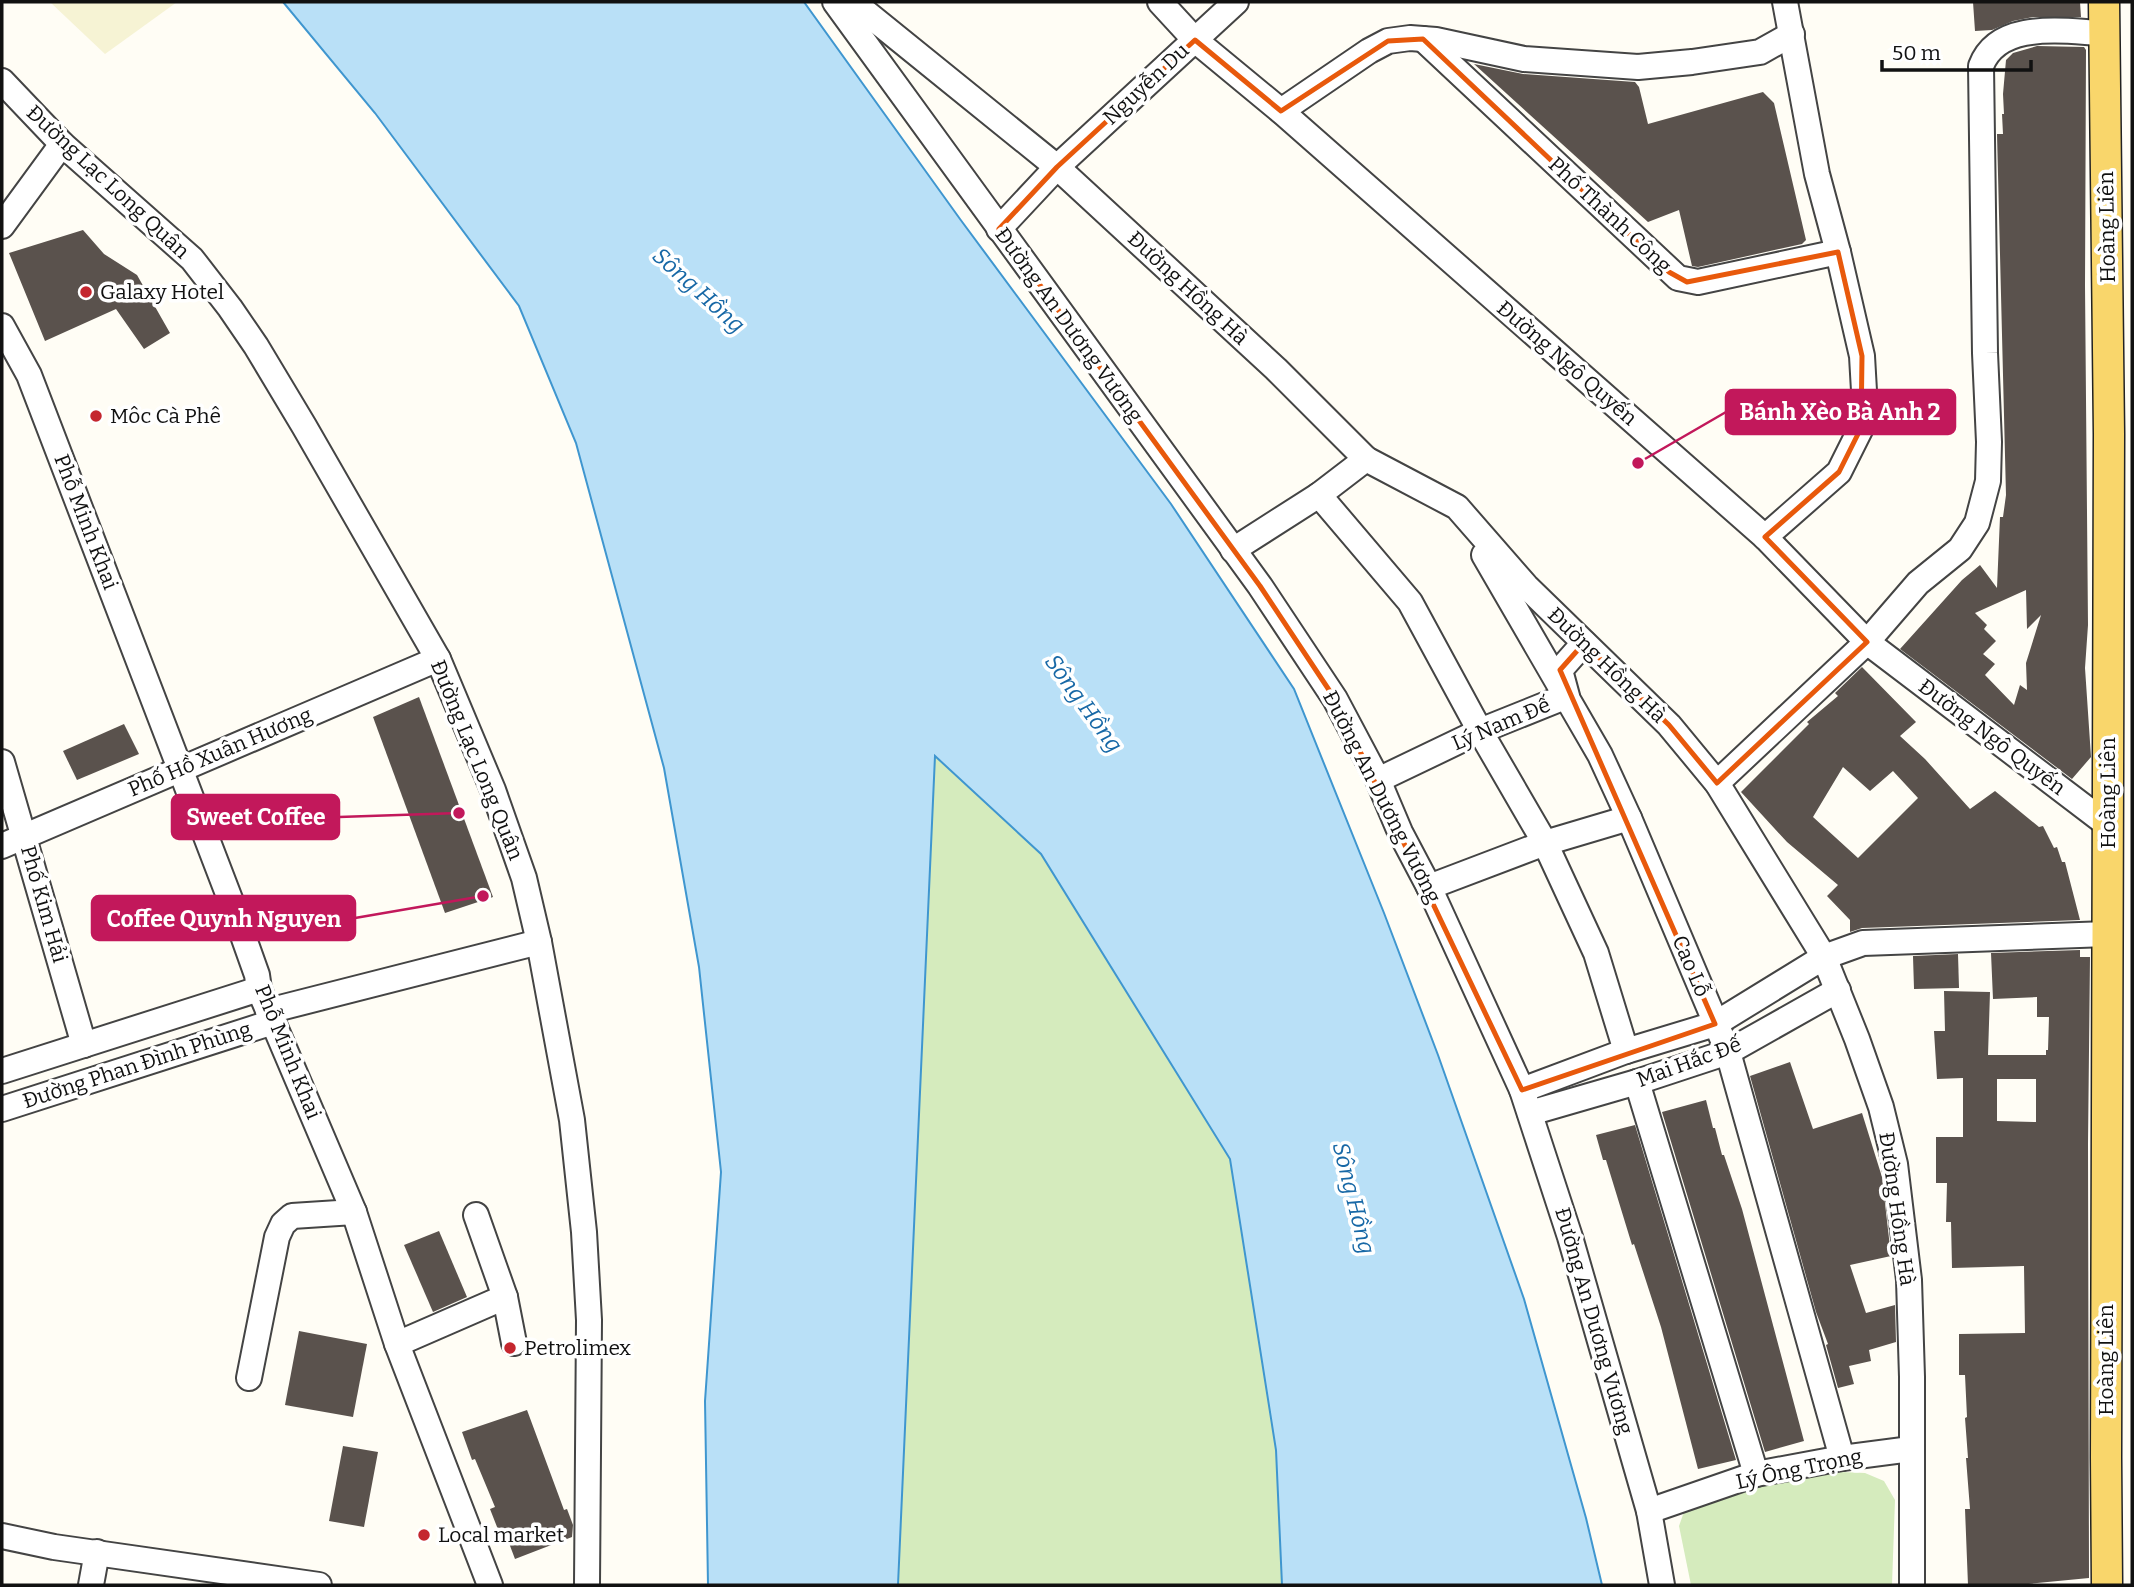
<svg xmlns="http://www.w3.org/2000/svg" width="2134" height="1587" viewBox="0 0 2134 1587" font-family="Bitter,serif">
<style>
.farmland{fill:#f6f3d4}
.green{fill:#d5ebbd}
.water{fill:#b9e0f7;stroke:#3f96cf;stroke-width:2}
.building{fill:#5a524d;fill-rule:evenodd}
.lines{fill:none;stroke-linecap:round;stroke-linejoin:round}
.minor-casing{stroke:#444;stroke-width:28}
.major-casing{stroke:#222;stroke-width:33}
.minor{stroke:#fff;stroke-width:24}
.major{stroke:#f9d66b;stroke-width:30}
.marked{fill:none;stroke:#e8590c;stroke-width:5;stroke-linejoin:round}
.poi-dot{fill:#c4262e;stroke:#fff;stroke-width:2.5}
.labels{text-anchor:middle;stroke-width:7;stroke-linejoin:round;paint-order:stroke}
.street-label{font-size:21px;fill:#111;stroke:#fff}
.poi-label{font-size:21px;fill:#111;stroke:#fff;text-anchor:start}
.water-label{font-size:23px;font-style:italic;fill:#1768a6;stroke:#fff}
.leader{fill:none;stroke:#c2185b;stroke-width:2.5}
.callout-dot{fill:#c2185b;stroke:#fff;stroke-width:2.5}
.callout{fill:#c2185b;stroke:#c2185b;stroke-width:2.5}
.callout-label{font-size:23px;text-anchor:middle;font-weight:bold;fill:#fff}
</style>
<rect width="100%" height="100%" fill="#fffdf5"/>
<path class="farmland" d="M 50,2 L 177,2 L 105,54 Z"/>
<g class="green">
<path d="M 934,755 L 1041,854 L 1230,1159 L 1276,1450 L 1282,1585 L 898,1585 Z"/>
<path d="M 1841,1472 L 1865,1473 L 1884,1481 L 1895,1500 L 1892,1585 L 1691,1585 L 1679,1526 L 1685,1509 L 1701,1496 Z"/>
</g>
<path class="water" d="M 283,2 L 804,2 L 960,219 L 1171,504 L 1294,689 L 1384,913 L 1438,1055 L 1524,1299 L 1586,1518 L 1602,1585 L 1282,1585 L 1276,1450 L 1230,1159 L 1041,854 L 935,756 L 898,1585 L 708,1585 L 705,1401 L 721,1172 L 699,967 L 664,768 L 576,443 L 519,306 L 375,113 Z"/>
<g class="building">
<path d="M 1973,2 L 2080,2 L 2081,17 L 2033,17 L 2013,21 L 1992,30 L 1975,31 Z"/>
<path d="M 2037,46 L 2084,47 L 2086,50 L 2085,286 L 2088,625 L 2085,668 L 2091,757 L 2072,779 L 1900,649 L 1962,580 L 1980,565 L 1997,588 L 2000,517 L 2003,517 L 2006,495 L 1997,134 L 2003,134 L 2002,114 L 2004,114 L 2003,94 L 2006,60 L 2013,53 ZM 2026,590 L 2027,629 L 2041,615 L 2026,663 L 2027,690 L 2020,685 L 2014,705 L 1985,675 L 1995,664 L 1983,654 L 1996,641 L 1984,629 L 1987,625 L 1975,613 Z"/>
<path d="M 1474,64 L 1523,74 L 1635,82 L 1639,87 L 1648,124 L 1763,92 L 1774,103 L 1806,240 L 1802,244 L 1698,267 L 1692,266 L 1679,210 L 1648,222 Z"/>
<path d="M 83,230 L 104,254 L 137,275 L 170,333 L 144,349 L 116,309 L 45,341 L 9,253 Z"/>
<path d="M 1862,667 L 1916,722 L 1900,736 L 1925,759 L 1970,809 L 1995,791 L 2039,827 L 2043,826 L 2054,848 L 2057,847 L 2062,862 L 2065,862 L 2080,920 L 1862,928 L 1850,932 L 1850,920 L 1827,896 L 1838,885 L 1787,842 L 1741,792 L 1809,724 L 1807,722 L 1838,696 L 1835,693 ZM 1843,767 L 1870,791 L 1893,771 L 1918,798 L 1858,858 L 1813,817 Z"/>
<path d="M 419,697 L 493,897 L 445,913 L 373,717 Z"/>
<path d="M 124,724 L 139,754 L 77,780 L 63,751 Z"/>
<path d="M 2080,950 L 2080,957 L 2090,957 L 2088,1144 L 2089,1578 L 2018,1585 L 1968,1585 L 1965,1509 L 1970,1509 L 1966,1458 L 1968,1458 L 1965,1418 L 1967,1417 L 1965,1375 L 1959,1375 L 1959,1334 L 2025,1333 L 2024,1266 L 1952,1268 L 1951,1222 L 1946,1222 L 1947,1183 L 1936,1183 L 1936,1137 L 1963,1137 L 1963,1078 L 1937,1079 L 1934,1031 L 1945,1031 L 1944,991 L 1990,992 L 1988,1055 L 2046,1055 L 2046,1050 L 2048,1050 L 2049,1017 L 2037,1017 L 2037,997 L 1993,999 L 1991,953 ZM 1997,1079 L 2036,1079 L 2036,1122 L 1997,1121 Z"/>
<path d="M 1958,954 L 1959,988 L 1914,989 L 1913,956 Z"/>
<path d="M 1790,1062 L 1813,1129 L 1862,1113 L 1882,1177 L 1891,1256 L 1850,1265 L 1866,1313 L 1895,1305 L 1896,1342 L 1869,1350 L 1871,1361 L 1849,1366 L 1854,1384 L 1838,1388 L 1826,1345 L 1828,1344 L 1816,1312 L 1750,1076 Z"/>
<path d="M 1706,1100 L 1713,1128 L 1715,1128 L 1722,1155 L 1724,1155 L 1742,1209 L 1804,1441 L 1765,1452 L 1662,1112 Z"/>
<path d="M 1635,1125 L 1736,1460 L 1698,1469 L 1661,1327 L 1634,1244 L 1632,1245 L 1606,1160 L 1603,1160 L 1596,1135 Z"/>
<path d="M 439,1231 L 467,1297 L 433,1312 L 404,1245 Z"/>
<path d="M 299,1331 L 367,1344 L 353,1417 L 285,1405 Z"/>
<path d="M 527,1410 L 564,1510 L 567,1509 L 573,1525 L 572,1537 L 515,1559 L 504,1530 L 499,1532 L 490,1509 L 495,1507 L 475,1459 L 472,1460 L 462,1432 Z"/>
<path d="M 343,1446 L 378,1452 L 364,1527 L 329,1521 Z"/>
</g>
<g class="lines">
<defs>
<g id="minor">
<path d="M 835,2 L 1260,586 L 1335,699 L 1378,780 L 1400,832 L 1429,887 L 1522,1090 L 1570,1237 L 1649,1511 L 1662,1585"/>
<path d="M 853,2 L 1057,167 L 1276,369 L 1366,459 L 1457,507 L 1526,586 L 1669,725 L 1717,783 L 1824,957 L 1857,1039 L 1881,1107 L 1895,1164 L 1909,1280 L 1912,1377 L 1912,1585"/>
<path d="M 1160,2 L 1195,40 L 1281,111 L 1765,537 L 1867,642 L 2108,825"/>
<path d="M 1423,39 L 1678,278 L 1698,282 L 1838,252"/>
<path d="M 2,81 L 62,144 L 192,259 L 230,308 L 256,346 L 304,426 L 438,659 L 493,790 L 524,878 L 539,942 L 572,1120 L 584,1232 L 589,1320 L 587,1585"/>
<path d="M 1281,111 L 1369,51 L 1388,41 L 1410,38 L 1436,40 L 1524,59 L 1638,67 L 1692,62 L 1760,52 L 1792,34"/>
<path d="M 2,226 L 62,144"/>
<path d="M 999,229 L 1057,167 L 1236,2"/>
<path d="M 2,326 L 29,375 L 230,899 L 257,975 L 259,989 L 354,1212 L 397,1344 L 490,1585"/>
<path d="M 1319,495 L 1410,602 L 1480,731 L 1545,843 L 1596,953 L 1626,1051"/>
<path d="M 1765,537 L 1839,472 L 1861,428 L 1864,391 L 1862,356 L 1838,252 L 1817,174 L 1785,2"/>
<path d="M 1233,550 L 1319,495 L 1366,459"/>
<path d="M 1484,555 L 1600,755 L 1629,818 L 1728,1052 L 1842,1458"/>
<path d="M 2,762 L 84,1045"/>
<path d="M 1378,780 L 1480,731 L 1567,696 L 1560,670 L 1584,643"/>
<path d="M 1717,783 L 1867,642 L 1918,583 L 1960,549 L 1977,523 L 1988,481 L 1989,442 L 1985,353 L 1981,66 C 1999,19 2066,32 2105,33"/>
<path d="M 2,846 L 438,659"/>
<path d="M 1429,887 L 1545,843 L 1629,818"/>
<path d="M 268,1011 L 539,942"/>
<path d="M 2,1071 L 259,989"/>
<path d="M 1637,1082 L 1756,1474"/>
<path d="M 1522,1090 L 1626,1051 L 1715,1024 L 1824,957 L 1863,943 L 2107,934"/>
<path d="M 2,1109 L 273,1022"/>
<path d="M 1530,1113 L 1637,1082 L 1728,1052 L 1838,990"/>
<path d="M 476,1215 L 505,1297 L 514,1343"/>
<path d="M 397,1344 L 505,1297"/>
<path d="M 249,1378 L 277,1237 L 283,1224 L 292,1216 L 354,1212"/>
<path d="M 1649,1511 L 1756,1474 L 1842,1458 L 1911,1449"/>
<path d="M 2,1536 L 54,1547 L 319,1585"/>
<path d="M 91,1585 L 97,1552"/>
</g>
<path id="major" d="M 2104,2 L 2109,434 L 2106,1457 L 2107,1585"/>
</defs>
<use href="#minor" class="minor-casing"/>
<use href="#major" class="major-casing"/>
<use href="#minor" class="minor"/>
<use href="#major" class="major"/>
</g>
<path class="marked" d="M 1423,39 L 1669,272 L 1687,282 L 1838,252 L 1862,356 L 1861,428 L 1839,472 L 1765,537 L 1867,642 L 1717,783 L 1669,725 L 1584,643 L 1560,670 L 1715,1024 L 1522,1090 L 1335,699 L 1260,586 L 999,229 L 1057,167 L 1195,40 L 1281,111 L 1388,41 Z"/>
<g class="poi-dot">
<circle cx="86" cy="292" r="7"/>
<circle cx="96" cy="416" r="7"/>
<circle cx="510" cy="1348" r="7"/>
<circle cx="424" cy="1535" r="7"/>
</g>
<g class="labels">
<g class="street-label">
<text transform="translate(1146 84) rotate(-43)" y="7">Nguyễn Du</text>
<text transform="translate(108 182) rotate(43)" y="7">Đường Lạc Long Quân</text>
<text transform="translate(1610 215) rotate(43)" y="7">Phố Thành Công</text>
<text transform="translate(2107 227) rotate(-91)" y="7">Hoàng Liên</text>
<text transform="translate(1188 288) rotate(43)" y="7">Đường Hồng Hà</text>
<text transform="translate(1069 325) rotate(54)" y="7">Đường An Dương Vương</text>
<text transform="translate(1567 363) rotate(41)" y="7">Đường Ngô Quyến</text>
<text transform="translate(86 522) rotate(69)" y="7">Phỗ Minh Khai</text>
<text transform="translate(1607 665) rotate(44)" y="7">Đường Hồng Hà</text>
<text transform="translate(1501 724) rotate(-23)" y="7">Lý Nam Đế</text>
<text transform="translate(1992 737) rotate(37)" y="7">Đường Ngô Quyến</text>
<text transform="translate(220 752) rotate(-23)" y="7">Phố Hồ Xuân Hương</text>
<text transform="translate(477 760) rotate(68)" y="7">Đường Lạc Long Quân</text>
<text transform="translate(2108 793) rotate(-90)" y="7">Hoàng Liên</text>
<text transform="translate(1382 797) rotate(63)" y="7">Đường An Dương Vương</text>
<text transform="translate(44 904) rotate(74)" y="7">Phố Kim Hải</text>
<text transform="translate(1691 966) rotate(67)" y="7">Cao Lỗ</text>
<text transform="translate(288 1052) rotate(68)" y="7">Phỗ Minh Khai</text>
<text transform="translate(1689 1062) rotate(-20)" y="7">Mai Hắc Đế</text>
<text transform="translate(137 1065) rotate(-18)" y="7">Đường Phan Đình Phùng</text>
<text transform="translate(1897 1209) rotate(82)" y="7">Đường Hồng Hà</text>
<text transform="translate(1594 1321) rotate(74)" y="7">Đường An Dương Vương</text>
<text transform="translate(2106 1360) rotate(-90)" y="7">Hoàng Liên</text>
<text transform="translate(1799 1469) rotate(-12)" y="7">Lý Ông Trọng</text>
</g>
<g class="poi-label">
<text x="100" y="299">Galaxy Hotel</text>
<text x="110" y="423">Môc Cà Phê</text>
<text x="524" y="1355">Petrolimex</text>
<text x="438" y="1542">Local market</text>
</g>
<g class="water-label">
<text transform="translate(699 290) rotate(42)" y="8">Sông Hồng</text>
<text transform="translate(1084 703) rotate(54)" y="8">Sông Hồng</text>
<text transform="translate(1354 1198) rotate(76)" y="8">Sông Hồng</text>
</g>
</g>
<path class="leader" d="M1638 463L1726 412M459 813L339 817M483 896L355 918"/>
<g class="callout-dot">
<circle cx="1638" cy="463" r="7"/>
<circle cx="459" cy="813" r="7"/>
<circle cx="483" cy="896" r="7"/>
</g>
<g class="callout">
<rect x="1726" y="390" width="229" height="44" rx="7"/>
<rect x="172" y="795" width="167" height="44" rx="7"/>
<rect x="92" y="896" width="263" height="44" rx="7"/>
</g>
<g class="callout-label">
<text x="1840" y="420">Bánh Xèo Bà Anh 2</text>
<text x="256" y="825">Sweet Coffee</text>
<text x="224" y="927">Coffee Quynh Nguyen</text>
</g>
<rect width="2134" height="1587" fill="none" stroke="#111111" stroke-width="7"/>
<path d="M1882 60v10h149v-10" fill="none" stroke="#111111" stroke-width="3.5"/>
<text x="1892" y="60" font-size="21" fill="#111111" stroke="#ffffff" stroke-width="5" paint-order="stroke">50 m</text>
</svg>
